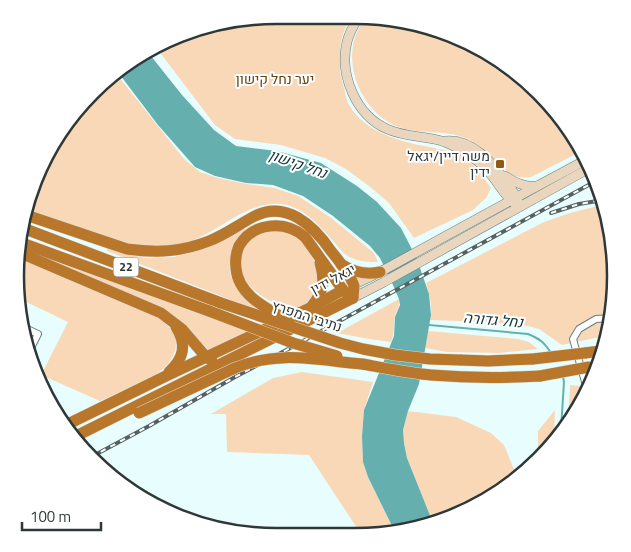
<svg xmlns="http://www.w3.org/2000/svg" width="631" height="552" viewBox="0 0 631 552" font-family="'Titillium Web',Heebo,sans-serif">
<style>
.green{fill:#f9d8b8}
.water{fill:#65afaf}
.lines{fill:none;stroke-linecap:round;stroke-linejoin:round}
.stream{stroke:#65afaf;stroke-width:2}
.street-casing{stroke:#667f7e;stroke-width:8}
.secondary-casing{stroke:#667f7e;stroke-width:10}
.highway-casing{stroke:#d9dbdb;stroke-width:12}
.street{stroke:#fff;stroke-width:6}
.secondary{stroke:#ead6bf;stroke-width:9}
.highway{stroke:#b8772a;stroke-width:11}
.rail-casing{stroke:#566262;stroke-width:4}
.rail{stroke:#fff;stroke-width:2;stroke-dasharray:5.5;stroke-linecap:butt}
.highway-bridge-casing{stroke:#d9dbdb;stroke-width:12;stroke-linecap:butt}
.highway-bridge{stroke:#b8772a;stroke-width:11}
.poi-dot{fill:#905810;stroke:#fff;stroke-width:2}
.labels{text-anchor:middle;stroke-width:4;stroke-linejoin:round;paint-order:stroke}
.shield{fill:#fff;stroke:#6d7474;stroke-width:1}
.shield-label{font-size:12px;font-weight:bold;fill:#2e3838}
.park-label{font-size:14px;fill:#68400e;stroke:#fff}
.poi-label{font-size:14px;fill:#2e3838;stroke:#fff;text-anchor:end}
.street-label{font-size:14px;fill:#2e3838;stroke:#fff}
.water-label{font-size:15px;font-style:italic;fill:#0e3434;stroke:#fff}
.rim{fill:none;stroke:#2e3838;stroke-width:2.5}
</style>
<rect width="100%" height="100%" fill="#e8fefe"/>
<g class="green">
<path d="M 276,15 L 351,18 C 339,36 340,49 340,69 C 340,76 342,81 344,88 C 345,93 346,98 348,103 C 362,129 392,139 418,145 C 434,148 452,150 466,159 C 477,166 483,177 491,188 L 486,198 L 473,210 L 414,238 L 389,203 L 369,186 L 346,169 L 325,158 L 281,145 L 235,139 L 215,125 L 155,46 L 160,42 L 209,24 Z"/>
<path d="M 364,18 L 406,20 L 486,50 L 545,102 L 545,104 C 564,114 571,134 580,152 L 531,177 C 511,181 500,164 487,152 C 481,147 475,143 468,139 C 449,130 425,134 405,129 C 371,121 347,80 353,46 C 354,36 360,27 364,18 Z"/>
<path d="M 115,72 L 184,159 L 200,172 L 218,178 L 247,184 L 275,188 L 298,196 L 330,217 L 374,253 L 378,262 C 369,262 360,262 352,258 C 345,256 339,248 335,243 C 319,226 305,207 281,204 C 244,200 215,238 179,244 C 166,246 147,246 134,244 C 119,243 104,236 90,232 C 68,224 47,216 25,209 L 35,176 L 69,117 L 104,80 Z"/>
<path d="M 594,207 L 606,207 L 607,208 L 614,310 L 605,336 L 562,345 L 539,329 L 528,326 L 490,322 L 430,320 C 433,308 430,295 426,283 L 544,222 L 570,213 Z"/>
<path d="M 244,227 L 246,231 C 242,239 232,255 230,262 C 227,284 245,298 259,311 L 107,251 L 107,247 L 123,253 L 146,258 L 174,257 L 206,248 Z"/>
<path d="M 275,229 C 282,231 291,233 297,236 C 312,245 322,276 315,292 C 314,295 311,298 310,301 C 297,322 253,294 245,280 C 240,273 241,266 241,258 C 241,250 246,239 253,235 C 258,232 270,231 275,229 Z"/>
<path d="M 48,256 L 251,331 L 205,352 L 189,332 L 47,259 Z"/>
<path d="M 18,258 C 49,272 82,284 114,297 C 128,303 154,312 165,323 C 185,341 175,360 157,374 L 100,401 L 41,375 L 68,322 L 16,297 Z"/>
<path d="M 399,299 C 400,306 397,310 395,316 C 393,325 395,333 391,342 L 369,339 L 337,333 Z"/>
<path d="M 428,331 L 518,339 L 529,342 L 538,349 L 499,353 L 447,352 L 425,348 Z"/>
<path d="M 302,372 L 373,382 L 364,410 L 362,436 L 363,462 L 368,477 L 394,530 L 359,531 L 309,455 L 227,452 L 226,414 L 211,414 L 273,378 Z"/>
<path d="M 570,385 L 588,387 L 581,406 L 568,422 Z"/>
<path d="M 555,410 L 554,438 L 538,455 L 538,431 Z"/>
<path d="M 408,411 L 456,417 L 491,433 L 504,445 L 518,479 L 514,483 L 433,523 L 407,458 L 404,443 L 403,430 Z"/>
</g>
<path class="water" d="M 147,51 L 182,95 L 214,130 L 236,146 L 277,151 L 321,163 L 357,186 L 377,202 L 401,228 L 417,259 L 429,294 L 431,315 L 419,384 L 408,411 L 403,430 L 404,443 L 407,458 L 433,523 L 423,528 L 394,530 L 368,477 L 363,462 L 362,436 L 364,410 L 394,336 L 395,317 L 400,305 L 399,299 L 393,285 L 380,258 L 370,246 L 333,216 L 303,196 L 273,185 L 246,183 L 215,176 L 195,167 L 158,125 L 117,71 Z"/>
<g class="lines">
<g class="stream">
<path d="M 429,325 L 528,334 C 540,339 544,342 551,353"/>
<path d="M 561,429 L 564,382 L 563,377"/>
</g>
<defs>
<g id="street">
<path d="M 21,326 L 38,334 L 28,354"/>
<path d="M 589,382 L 585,382 L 573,339 L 579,329 L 596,319 L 611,318"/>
</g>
<g id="secondary">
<path d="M 358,18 C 353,26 349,34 347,42 C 339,75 356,115 387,129 C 405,137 424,136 442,141 C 449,144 457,147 463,151 C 474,157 484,166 492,176 C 501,187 506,198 519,207"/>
<path d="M 445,141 C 472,138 492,163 507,182 C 511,189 516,195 518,202"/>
<path d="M 505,176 C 516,183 524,187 537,186"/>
<path d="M 349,287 L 380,272 L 517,197 L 584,161"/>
<path d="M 353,298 L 384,282 L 588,169"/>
</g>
<g id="highway">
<path d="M 23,214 L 127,249 C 157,253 181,252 209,241 C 225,235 238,225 253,217 C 286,199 314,226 331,251 C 337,258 352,278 354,286 C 354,290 353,294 353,298"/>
<path d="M 20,227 L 221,303"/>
<path d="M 19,242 L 209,311"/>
<path d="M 239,246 C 253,222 285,220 305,237 L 343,290 L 348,294"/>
<path d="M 18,252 L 161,313 L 182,329 L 206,357 L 212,361"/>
<path d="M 341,264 C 353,272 366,275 380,272"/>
<path d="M 312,306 C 324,291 325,280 320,263"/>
<path d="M 585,353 L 600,351"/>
<path d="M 460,360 L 488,361 L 533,359"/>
<path d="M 362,364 C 385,368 408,373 431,375 C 467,378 505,378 540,376"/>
<path d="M 169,372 C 184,358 187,345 176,327"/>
<path d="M 64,426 L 166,376 L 310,308 L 343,290"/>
<path d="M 72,438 L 353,298"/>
</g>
</defs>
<use href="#street" class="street-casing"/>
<use href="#secondary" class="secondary-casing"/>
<use href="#highway" class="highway-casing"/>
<use href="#street" class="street"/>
<use href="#secondary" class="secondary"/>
<use href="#highway" class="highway"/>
<defs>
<g id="rail">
<path d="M 551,213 L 579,204 L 603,200"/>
<path d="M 91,457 L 149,426 L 235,377 L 292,347 L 594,182"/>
</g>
</defs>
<use href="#rail" class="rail-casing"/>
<use href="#rail" class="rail"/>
<defs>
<g id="highway-bridge">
<path d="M 239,246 C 236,253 235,260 236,268 C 238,296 268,309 289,321"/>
<path d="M 221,303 L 340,343 L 363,349 L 395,355 L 430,359 L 460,360"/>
<path d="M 209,311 L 293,343 L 337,356"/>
<path d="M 533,359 L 585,353"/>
<path d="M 540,376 L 589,367"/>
<path d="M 139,413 L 235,368 C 279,350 316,360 362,364"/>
</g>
</defs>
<use href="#highway-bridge" class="highway-bridge-casing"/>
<use href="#highway-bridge" class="highway-bridge"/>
</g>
<rect class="poi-dot" x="495" y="159" width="10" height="10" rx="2.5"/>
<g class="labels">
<rect class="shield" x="113.5" y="257.5" width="25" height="19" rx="4"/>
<g class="shield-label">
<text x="126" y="271">22</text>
</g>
<g class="park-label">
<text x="275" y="84">יער נחל קישון</text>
</g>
<g class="poi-label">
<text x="490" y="161">משה דיין/יגאל<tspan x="490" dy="16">ידין</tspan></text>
</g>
<g class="street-label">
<text transform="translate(333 279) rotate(-28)" y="5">יגאל ידין</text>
<text transform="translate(307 316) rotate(18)" y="5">נתיבי המפרץ</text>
</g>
<g class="water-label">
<text transform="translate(298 164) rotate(19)" y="5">נחל קישון</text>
<text transform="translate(493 320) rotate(5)" y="5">נחל גדורה</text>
</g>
</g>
<path d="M0 0H631V552H0ZM276 24H355A252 252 0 0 1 607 276V276A252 252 0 0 1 355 528H276A252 252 0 0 1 24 276V276A252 252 0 0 1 276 24Z" fill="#fff" fill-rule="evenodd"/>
<path class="rim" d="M276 24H355A252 252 0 0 1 607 276V276A252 252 0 0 1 355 528H276A252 252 0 0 1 24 276V276A252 252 0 0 1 276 24Z"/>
<path d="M22 522v8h79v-8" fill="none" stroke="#2e3838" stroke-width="2.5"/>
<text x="30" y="522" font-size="15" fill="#2e3838" stroke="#ffffff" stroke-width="4" paint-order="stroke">100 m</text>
</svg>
